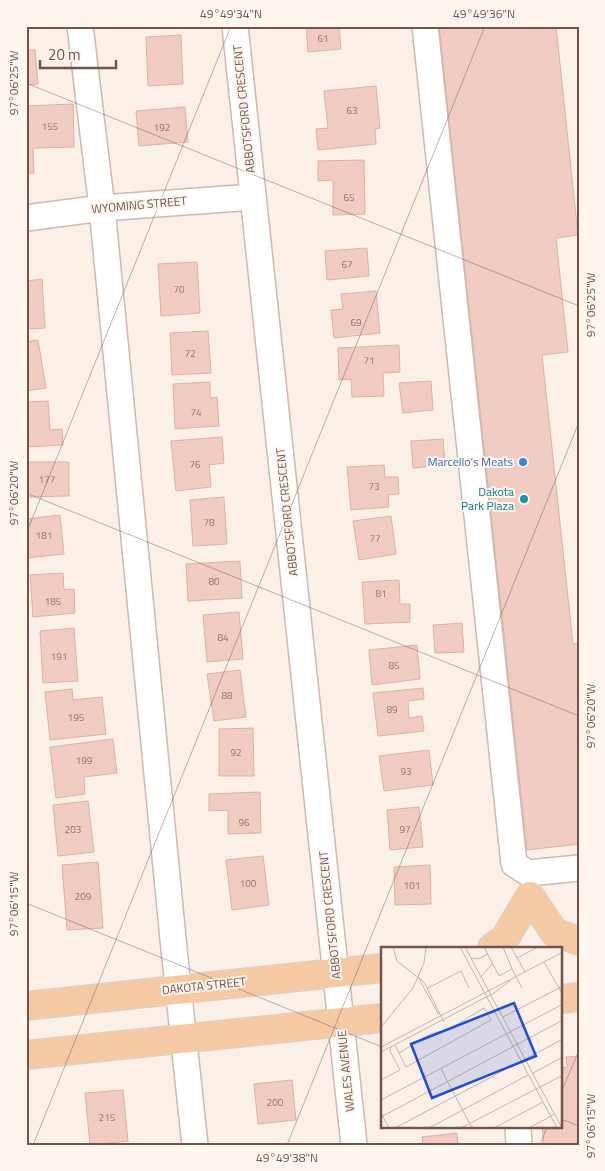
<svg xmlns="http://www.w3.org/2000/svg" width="605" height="1171" viewBox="0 0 605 1171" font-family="'Titillium Web',sans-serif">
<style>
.building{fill:#efcbc1;stroke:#e0afa2}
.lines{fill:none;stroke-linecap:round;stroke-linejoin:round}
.minor-casing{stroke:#ceb8b1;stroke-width:28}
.major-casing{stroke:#d8cfcd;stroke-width:30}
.minor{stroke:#fff;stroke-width:25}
.major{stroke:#f5c9a4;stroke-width:28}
.ticks{fill:none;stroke:#73544d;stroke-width:1;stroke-opacity:0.45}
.shop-dot{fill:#3f7fe0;stroke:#fef5ee;stroke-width:2}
.culture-dot{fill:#0f9aa8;stroke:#fef5ee;stroke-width:2}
.labels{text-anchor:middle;stroke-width:4;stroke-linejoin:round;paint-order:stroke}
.number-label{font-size:10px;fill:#92726a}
.street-label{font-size:12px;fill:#73544d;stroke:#fef5ee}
.shop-label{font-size:12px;fill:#366cbe;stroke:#fef5ee;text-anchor:end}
.culture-label{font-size:12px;fill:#0d838f;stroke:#fef5ee;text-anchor:end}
.inset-road{fill:none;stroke:#c5b2a9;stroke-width:1}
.view{fill:#1d4ed8;fill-opacity:0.15;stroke:#1d4ed8;stroke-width:2.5}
.inset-edge{fill:none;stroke:#73544d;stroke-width:2.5}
.neatline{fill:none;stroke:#73544d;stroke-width:2}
.ticks-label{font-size:12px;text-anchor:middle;fill:#73544d}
</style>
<rect width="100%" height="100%" fill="#fbf0e7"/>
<g class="building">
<path d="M 306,26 L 339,26 L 341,49 L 308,52 Z"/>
<path d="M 439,26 L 556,26 L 578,235 L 556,238 L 568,352 L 542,355 L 573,644 L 579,643 L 579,844 L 527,850 Z"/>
<path d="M 181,35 L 183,84 L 148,86 L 146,37 Z"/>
<path d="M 26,50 L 35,50 L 38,84 L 26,85 Z"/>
<path d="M 376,86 L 380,128 L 375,129 L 376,144 L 318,150 L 316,129 L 328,128 L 324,91 Z"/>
<path d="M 73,104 L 74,147 L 33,148 L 34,173 L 26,174 L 26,106 Z"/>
<path d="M 185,107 L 188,142 L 139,146 L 136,111 Z"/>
<path d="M 364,160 L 365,214 L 333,215 L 333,180 L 318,181 L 318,161 Z"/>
<path d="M 367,248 L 369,276 L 327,280 L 325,251 Z"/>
<path d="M 197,262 L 200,313 L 161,316 L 158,264 Z"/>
<path d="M 42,279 L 45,328 L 26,329 L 26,281 Z"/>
<path d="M 376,291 L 380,333 L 334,338 L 331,310 L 343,309 L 341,294 Z"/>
<path d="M 208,331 L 211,373 L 172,375 L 170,333 Z"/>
<path d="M 38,340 L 46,388 L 26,391 L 26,342 Z"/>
<path d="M 399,345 L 400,372 L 383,373 L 384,396 L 352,397 L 351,379 L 339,380 L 338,348 Z"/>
<path d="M 431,381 L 433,410 L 403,413 L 399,383 Z"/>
<path d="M 210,382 L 210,398 L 217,397 L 219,426 L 175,429 L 173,384 Z"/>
<path d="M 48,401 L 50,430 L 62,429 L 63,445 L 26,447 L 26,402 Z"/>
<path d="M 222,437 L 224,463 L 209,465 L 211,487 L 176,491 L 171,441 Z"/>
<path d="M 443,439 L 445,465 L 413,468 L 411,441 Z"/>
<path d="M 26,462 L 69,462 L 69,496 L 26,497 Z"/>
<path d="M 384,465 L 385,477 L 398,477 L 399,494 L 388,495 L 389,507 L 351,510 L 347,467 Z"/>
<path d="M 224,497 L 227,544 L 193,546 L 190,500 Z"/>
<path d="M 60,515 L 64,554 L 27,558 L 26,519 Z"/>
<path d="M 391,516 L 396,554 L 359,560 L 353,521 Z"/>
<path d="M 240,561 L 242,598 L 188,601 L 186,564 Z"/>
<path d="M 63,573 L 64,590 L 74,589 L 75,613 L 33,617 L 30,575 Z"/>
<path d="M 399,580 L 400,604 L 410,604 L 410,622 L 365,624 L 362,582 Z"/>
<path d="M 239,612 L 243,659 L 207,662 L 203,615 Z"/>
<path d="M 462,623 L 464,652 L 435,653 L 433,625 Z"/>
<path d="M 74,628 L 78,681 L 43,683 L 40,631 Z"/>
<path d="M 417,645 L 420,679 L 372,685 L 369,650 Z"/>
<path d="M 240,670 L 246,717 L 214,721 L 207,674 Z"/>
<path d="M 423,688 L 424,699 L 408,701 L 409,718 L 422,716 L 424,731 L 378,736 L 373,693 Z"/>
<path d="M 72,689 L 73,700 L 102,697 L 106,734 L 50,740 L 45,692 Z"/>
<path d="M 253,728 L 254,776 L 219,776 L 219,729 Z"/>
<path d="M 113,739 L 117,773 L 84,777 L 85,794 L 56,798 L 50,747 Z"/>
<path d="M 429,750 L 433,785 L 384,791 L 379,756 Z"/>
<path d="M 260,792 L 261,833 L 228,834 L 228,810 L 209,811 L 209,794 Z"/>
<path d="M 88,801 L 94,852 L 58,856 L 53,805 Z"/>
<path d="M 419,807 L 423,847 L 390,850 L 387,810 Z"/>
<path d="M 263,856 L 269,905 L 232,910 L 226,860 Z"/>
<path d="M 98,862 L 103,928 L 67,930 L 62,865 Z"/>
<path d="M 430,865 L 431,904 L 395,905 L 394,867 Z"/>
<path d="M 579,1056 L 579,1145 L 544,1145 L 542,1127 L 561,1127 L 561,1068 L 567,1067 L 566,1057 Z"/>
<path d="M 292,1080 L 296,1120 L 258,1124 L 254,1084 Z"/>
<path d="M 123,1090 L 128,1141 L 90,1145 L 85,1093 Z"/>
<path d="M 457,1133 L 458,1145 L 423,1145 L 422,1137 Z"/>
</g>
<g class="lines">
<defs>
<g id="minor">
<path d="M 80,26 L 102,208 L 174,949 L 195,1145"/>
<path d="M 235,26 L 354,1145"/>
<path d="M 425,26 L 514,864 L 528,873 L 579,868"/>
<path d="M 26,218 L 102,208 L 253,197"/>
<path d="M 518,1127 L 519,1145"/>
</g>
<g id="major">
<path d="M 492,948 L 505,938 L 530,896 L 554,932 L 579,941"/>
<path d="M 561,999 L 579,997"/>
<path d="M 26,1006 L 382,968"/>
<path d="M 26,1055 L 382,1018"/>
</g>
</defs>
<use href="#minor" class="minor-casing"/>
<use href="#major" class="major-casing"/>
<use href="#minor" class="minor"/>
<use href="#major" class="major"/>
</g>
<path class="ticks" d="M 26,83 L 579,306M 26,493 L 579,716M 26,534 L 231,26M 26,903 L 382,1047M 561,1093 L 579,1050M 561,1119 L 579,1126M 33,1145 L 485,26M 287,1145 L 579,422M 540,1145 L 547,1127"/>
<circle class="shop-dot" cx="523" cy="462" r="5"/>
<circle class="culture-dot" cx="524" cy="499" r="5"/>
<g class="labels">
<g class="number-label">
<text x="323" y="42">61</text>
<text x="352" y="114">63</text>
<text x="50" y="130">155</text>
<text x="162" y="131">192</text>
<text x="349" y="201">65</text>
<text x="347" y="268">67</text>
<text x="179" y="293">70</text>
<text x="356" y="326">69</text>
<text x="190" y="357">72</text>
<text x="369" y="364">71</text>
<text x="196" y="416">74</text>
<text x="195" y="468">76</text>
<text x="47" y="483">177</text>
<text x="374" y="490">73</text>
<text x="209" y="526">78</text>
<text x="44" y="539">181</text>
<text x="375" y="542">77</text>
<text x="214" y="585">80</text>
<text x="381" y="597">81</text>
<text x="53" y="605">185</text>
<text x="223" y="641">84</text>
<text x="59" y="660">191</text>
<text x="394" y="669">85</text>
<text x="227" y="699">88</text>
<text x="392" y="713">89</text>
<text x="76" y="721">195</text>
<text x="236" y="756">92</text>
<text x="84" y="764">199</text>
<text x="406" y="775">93</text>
<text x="244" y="826">96</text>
<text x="73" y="833">203</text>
<text x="405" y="833">97</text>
<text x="248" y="887">100</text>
<text x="412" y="889">101</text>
<text x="83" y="900">209</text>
<text x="275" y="1106">200</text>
<text x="107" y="1121">215</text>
</g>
<g class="street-label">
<text transform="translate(244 109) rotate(-96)" y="4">ABBOTSFORD CRESCENT</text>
<text transform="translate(139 205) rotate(-5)" y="4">WYOMING STREET</text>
<text transform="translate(287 512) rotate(-96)" y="4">ABBOTSFORD CRESCENT</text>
<text transform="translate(330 915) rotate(-96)" y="4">ABBOTSFORD CRESCENT</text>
<text transform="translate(204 986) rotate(-6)" y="4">DAKOTA STREET</text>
<text transform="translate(346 1071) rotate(-96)" y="4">WALES AVENUE</text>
</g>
<g class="shop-label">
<text x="513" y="466">Marcello’s Meats</text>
</g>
<g class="culture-label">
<text x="514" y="496">Dakota<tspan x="514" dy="14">Park Plaza</tspan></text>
</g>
</g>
<g transform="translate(381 947)">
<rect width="181" height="181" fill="#fbf0e7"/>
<path class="inset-road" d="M 12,0 L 16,14 L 43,35 L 63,75M 79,0 L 176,181M 84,0 L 181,181M 103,0 L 118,29 L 131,22 L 122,0M 130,0 L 144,25M 90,11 L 97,12 L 107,7M 136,11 L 157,0M 163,15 L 182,48M 131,22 L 141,41M 37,30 L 58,68M 100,30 L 112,16M 47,41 L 80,24 L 88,41M 122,70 L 182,39M 0,80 L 32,41 L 43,16 L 45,0M 13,98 L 15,100 L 25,120 L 110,73 L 103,61 L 67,83 L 49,87 L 18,106M 0,100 L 182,5M 0,105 L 113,46 L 130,33M 60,122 L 91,181M 152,126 L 182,110M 0,133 L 19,123 L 9,104 L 10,100M 0,153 L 182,57M 0,166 L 8,181M 0,170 L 182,73M 14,181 L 182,92M 48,181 L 147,128M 80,181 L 182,128M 113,181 L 162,155M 148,181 L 174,167"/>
<path class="view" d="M 133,56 L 155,109 L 51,151 L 30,97 Z"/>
<rect width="181" height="181" class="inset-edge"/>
</g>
<rect width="605" height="1171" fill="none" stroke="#fef5ee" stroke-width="55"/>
<path d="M40 60v8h76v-8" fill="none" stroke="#73544d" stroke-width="2.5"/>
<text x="48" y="60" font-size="15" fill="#73544d" stroke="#fef5ee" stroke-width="4" paint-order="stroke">20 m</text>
<rect x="28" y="28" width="550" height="1116" class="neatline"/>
<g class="ticks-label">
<text x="231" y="18">49°49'34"N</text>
<text x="484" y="18">49°49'36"N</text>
<text transform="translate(14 83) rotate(-90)" y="4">97°06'25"W</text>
<text transform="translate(591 305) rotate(-90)" y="4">97°06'25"W</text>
<text transform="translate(14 493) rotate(-90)" y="4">97°06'20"W</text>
<text transform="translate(591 716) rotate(-90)" y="4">97°06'20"W</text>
<text transform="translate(14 904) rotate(-90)" y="4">97°06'15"W</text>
<text transform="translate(591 1126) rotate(-90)" y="4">97°06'15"W</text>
<text x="287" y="1162">49°49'38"N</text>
</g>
</svg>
